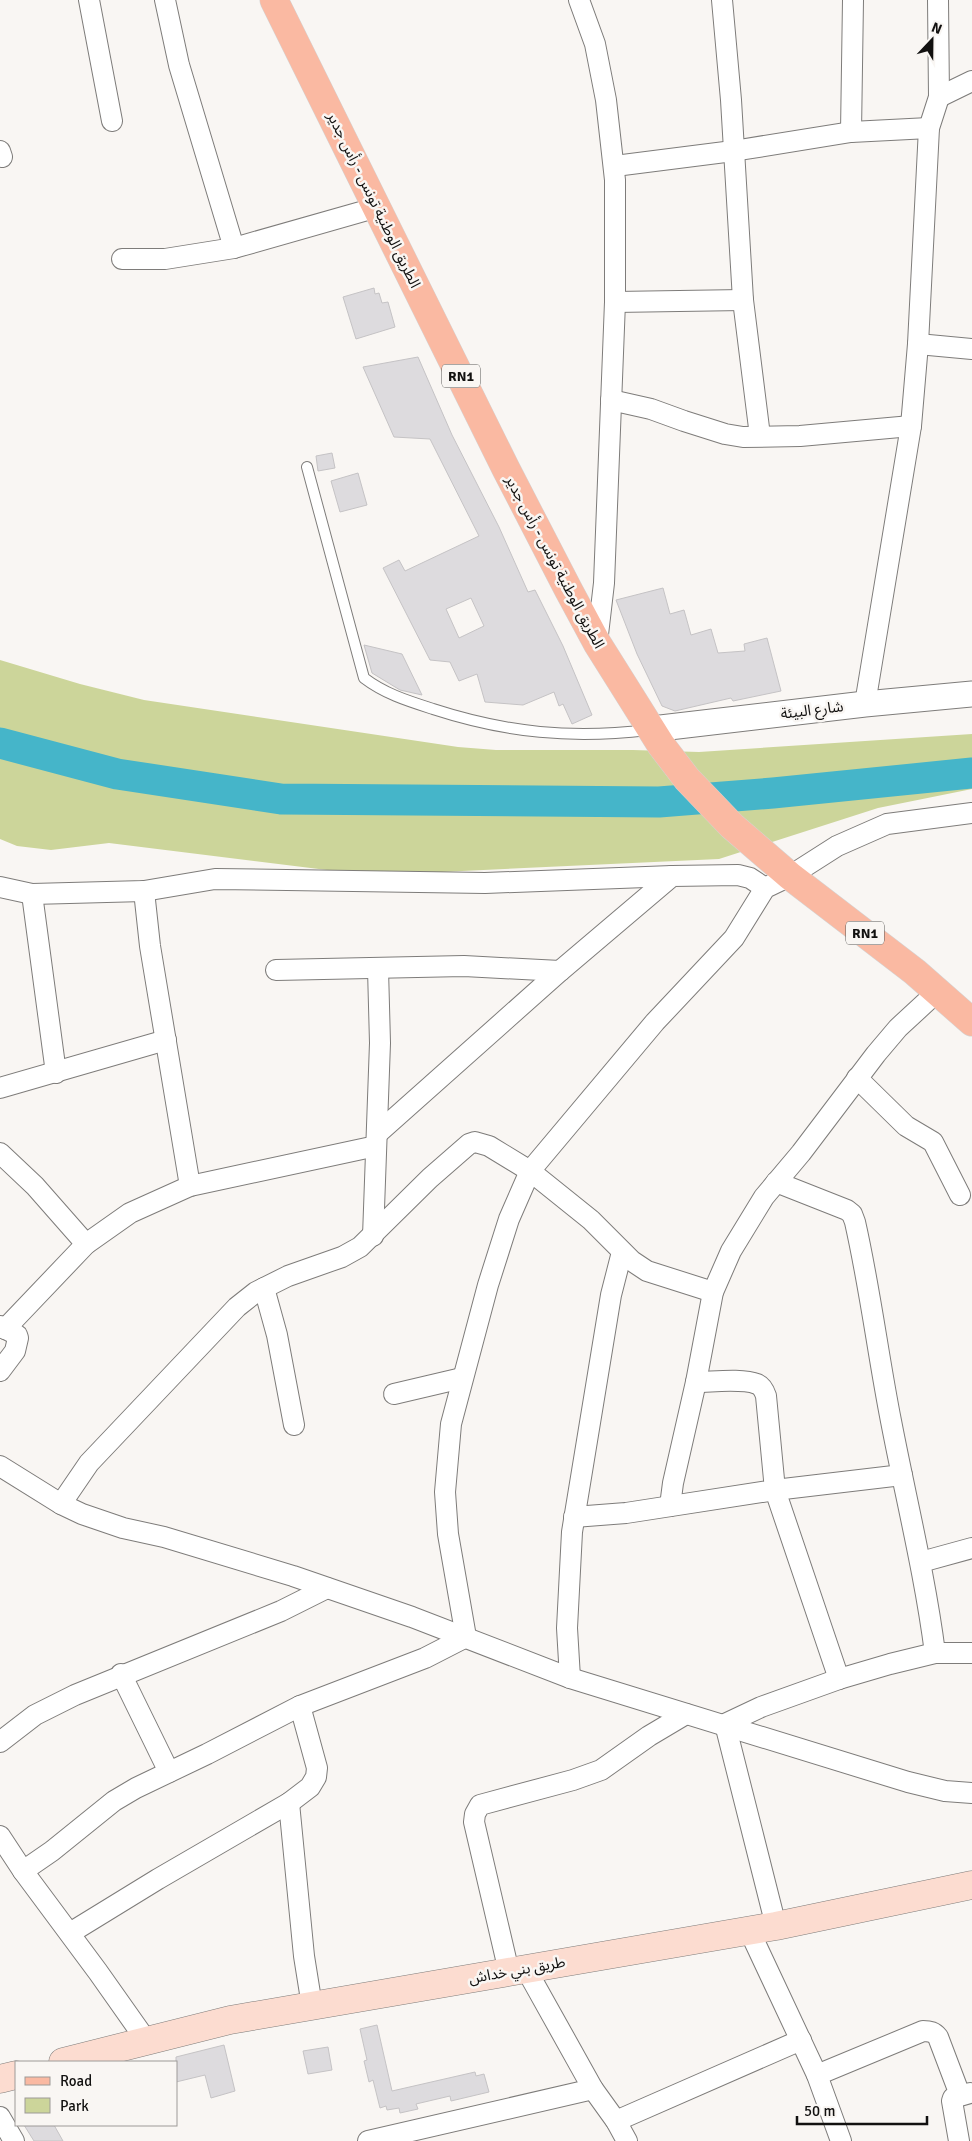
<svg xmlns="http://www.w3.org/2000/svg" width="972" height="2141" viewBox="0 0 972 2141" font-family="Signika,'Noto Sans Arabic',sans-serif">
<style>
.green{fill:#ccd59a}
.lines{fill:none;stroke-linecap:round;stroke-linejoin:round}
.river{stroke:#45b5c9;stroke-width:31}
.building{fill:#dddbde;stroke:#c5c3c5;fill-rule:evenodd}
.service-casing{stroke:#7e7c7a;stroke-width:12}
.minor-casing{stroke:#7e7c7a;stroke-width:22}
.tertiary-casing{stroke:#7e7c7a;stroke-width:27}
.secondary-casing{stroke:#7e7c7a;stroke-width:29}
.primary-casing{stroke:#d4d4d4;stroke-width:29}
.service{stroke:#fff;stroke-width:10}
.minor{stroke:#fff;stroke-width:20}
.tertiary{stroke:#fff;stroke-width:25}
.secondary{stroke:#fcdcd0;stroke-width:28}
.primary{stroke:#fab9a2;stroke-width:28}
.labels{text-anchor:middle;stroke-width:5;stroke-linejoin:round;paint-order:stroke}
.shield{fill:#f9f6f3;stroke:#575654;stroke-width:1}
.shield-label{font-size:14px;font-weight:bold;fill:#121110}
.street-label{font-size:15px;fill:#121110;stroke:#f9f6f3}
</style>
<rect width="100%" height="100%" fill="#f9f6f3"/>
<path class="green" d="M 0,660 L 80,684 L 144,700 L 458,747 L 496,750 L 633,750 L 699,752 L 972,734 L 972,789 L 878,808 L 719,859 L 441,872 L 335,871 L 109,843 L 51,850 L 17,846 L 0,839 Z"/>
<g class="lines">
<path class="river" d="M 0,743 L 117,774 L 281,799 L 659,802 L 773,793 L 972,773"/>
</g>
<g class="building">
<path d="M 374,288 L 375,294 L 379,293 L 382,303 L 388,302 L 395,327 L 356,339 L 343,297 Z"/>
<path d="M 418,357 L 452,435 L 499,527 L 528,592 L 535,590 L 563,646 L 592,715 L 572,724 L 563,704 L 559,706 L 554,692 L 523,705 L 485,702 L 477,674 L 459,681 L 450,662 L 430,660 L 383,568 L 399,560 L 405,571 L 479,536 L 430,439 L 394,437 L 363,367 ZM 471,598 L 484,626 L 459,638 L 446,609 Z"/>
<path d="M 332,453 L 335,468 L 318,471 L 316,456 Z"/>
<path d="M 358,473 L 367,505 L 340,512 L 331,481 Z"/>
<path d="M 663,588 L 670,614 L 684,610 L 691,635 L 711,629 L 718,653 L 745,651 L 744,644 L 767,638 L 781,691 L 733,701 L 731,698 L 675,711 L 662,706 L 637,654 L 616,600 Z"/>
<path d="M 364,645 L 402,654 L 422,695 L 400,690 L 372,673 Z"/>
<path d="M 377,2025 L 392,2091 L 475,2072 L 476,2076 L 484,2074 L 489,2092 L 451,2101 L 450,2096 L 416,2104 L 418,2109 L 400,2113 L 399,2108 L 387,2110 L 386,2106 L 380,2108 L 373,2080 L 369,2082 L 364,2061 L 367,2060 L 360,2029 Z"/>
<path d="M 224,2045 L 235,2091 L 211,2098 L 205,2075 L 176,2082 L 176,2057 Z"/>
<path d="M 328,2047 L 332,2070 L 308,2074 L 303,2051 Z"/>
<path d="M 24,2125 L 54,2125 L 63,2141 L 34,2141 Z"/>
</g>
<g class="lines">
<defs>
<path id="service" d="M 307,467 L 364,678 C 385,694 408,701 433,709 C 507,733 572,739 648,730"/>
<g id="minor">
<path d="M 89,0 L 112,121"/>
<path d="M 165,0 L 179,65 L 234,248"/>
<path d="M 579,0 L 595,44 L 606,100 L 615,180 L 615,302 L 604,583 L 597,643"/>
<path d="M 722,0 L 731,100 L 743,300 L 760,436"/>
<path d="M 939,97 L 972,81"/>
<path d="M 851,132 L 853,0"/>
<path d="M 0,151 L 2,157"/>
<path d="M 615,166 L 733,151 L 851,132 L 929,128"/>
<path d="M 122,259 L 165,259 L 234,248 L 378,207"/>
<path d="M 615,302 L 743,300"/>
<path d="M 918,344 L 972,349"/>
<path d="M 611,400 L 651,409 L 684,421 L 725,434 L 743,437 L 800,436 L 911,426"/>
<path d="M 865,704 L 911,426 L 918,344 L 929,128 L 939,97 L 938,0"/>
<path d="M 0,887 L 32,894 L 144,891 L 215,879 L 485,883 L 672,876"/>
<path d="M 144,891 L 150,946 L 190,1186"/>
<path d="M 32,894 L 56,1073"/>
<path d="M 276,970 L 464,966 L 560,971"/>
<path d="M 857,1078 L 906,1126 L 933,1142 L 960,1195"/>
<path d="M 0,1088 L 166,1040"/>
<path d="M 378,1133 L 560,971 L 672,876 L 738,875 L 750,878 L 765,888"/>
<path d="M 0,1153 L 35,1186 L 86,1244"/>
<path d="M 776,1182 L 847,1210 L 852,1214 L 855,1222 C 870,1288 878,1355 891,1421 C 906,1499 925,1575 935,1653"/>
<path d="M 373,1236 L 380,1043 L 378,969"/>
<path d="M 264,1288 L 277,1335 L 294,1425"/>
<path d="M 0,1326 L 17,1335 L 18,1338 L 15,1351 L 0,1371"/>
<path d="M 5,1329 L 86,1244 L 130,1213 L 190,1186 L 376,1146"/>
<path d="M 696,1382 C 712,1382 742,1378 757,1384 C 762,1386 764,1390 766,1396 L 775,1490 L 839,1679"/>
<path d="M 394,1394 L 462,1378"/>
<path d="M 0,1466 L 61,1504 L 82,1514 L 123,1528 L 164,1537 L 293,1576 L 412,1617 L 570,1678 L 908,1782 L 945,1791 L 972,1793"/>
<path d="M 61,1504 L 89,1463 L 237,1307 L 256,1292 L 288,1276 L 342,1257 L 360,1247 L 430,1178 L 469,1144 L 475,1142 L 489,1146 L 530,1171 L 591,1220 L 632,1261 L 647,1271 L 713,1292"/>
<path d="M 670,1506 L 673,1483 L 696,1382 L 713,1292 L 731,1251 L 764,1197 L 801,1153 L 876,1054 L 898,1028 L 938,991"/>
<path d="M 574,1517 L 626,1513 L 775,1490 L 902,1475"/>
<path d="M 921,1562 L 972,1548"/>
<path d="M 121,1674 L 169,1772"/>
<path d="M 570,1678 L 567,1628 L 572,1532 L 611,1295 L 622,1252"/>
<path d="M 0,1742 L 35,1715 L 75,1695 L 281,1611 L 327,1588"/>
<path d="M 289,1803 L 304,1956 L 312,2006"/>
<path d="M 0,1836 L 23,1871 L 98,1972 L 146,2040"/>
<path d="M 23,1871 L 52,1851 L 114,1801 L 136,1788 L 207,1754 L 300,1706 L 425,1658 L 466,1637 L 448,1534 L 445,1492 L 451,1424 L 488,1285 L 509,1219 L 530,1171 L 655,1022 L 734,938 L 765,888 L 790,876 L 837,846 L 887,824 L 972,813"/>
<path d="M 776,1926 L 725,1724 L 761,1707 L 839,1679 L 890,1664 L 935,1653 L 972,1653"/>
<path d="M 749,1930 L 817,2075 L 841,2141"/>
<path d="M 70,1933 L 158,1879 L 289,1803 L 310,1787 L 316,1777 L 317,1768 L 300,1706"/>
<path d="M 526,1969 L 593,2089 L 616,2121 L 627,2141"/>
<path d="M 509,1972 L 474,1822 L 475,1814 L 480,1805 L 573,1780 L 601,1770 L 649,1736 L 686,1714"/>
<path d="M 817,2075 L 923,2031 C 930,2031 934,2032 938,2037 L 960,2095"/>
<path d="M 0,2117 L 14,2141"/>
<path d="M 616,2121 L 801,2040"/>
<path d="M 368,2141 L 593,2089"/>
<path d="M 959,2141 L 952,2101 L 953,2098 L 970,2093"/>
</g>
<path id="tertiary" d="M 652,729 L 865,704 L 972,694"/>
<g id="secondary">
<path d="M 63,2062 L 230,2020 L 776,1926 L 972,1885"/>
<path d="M 0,2079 L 16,2075"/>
</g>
<path id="primary" d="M 274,0 L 506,469 L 568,589 L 597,643 L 661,745 L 687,779 L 732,826 L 790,876 L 915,972 L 972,1022"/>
</defs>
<use href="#service" class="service-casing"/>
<use href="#minor" class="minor-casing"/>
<use href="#tertiary" class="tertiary-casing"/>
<use href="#secondary" class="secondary-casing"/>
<use href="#primary" class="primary-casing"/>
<use href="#service" class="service"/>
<use href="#minor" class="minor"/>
<use href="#tertiary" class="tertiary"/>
<use href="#secondary" class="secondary"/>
<use href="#primary" class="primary"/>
</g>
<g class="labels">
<g class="shield">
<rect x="442" y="364.5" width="38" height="23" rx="4"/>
<rect x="846" y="921.5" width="38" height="23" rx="4"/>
</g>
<g class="shield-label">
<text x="461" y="381">RN1</text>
<text x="865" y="938">RN1</text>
</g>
<g class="street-label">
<text transform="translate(374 200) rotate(64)" y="5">الطريق الوطنية تونس - رأس جدير</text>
<text transform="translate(555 562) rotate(62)" y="5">الطريق الوطنية تونس - رأس جدير</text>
<text transform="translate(812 710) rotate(-7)" y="5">شارع البيئة</text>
<text transform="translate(517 1970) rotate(-10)" y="5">طريق بني خداش</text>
</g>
</g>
<rect x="15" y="2061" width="162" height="65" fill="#f9f6f3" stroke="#9d9a98"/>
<rect x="25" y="2077" width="25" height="8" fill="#fab9a2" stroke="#9d9a98"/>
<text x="60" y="2086" font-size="15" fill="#121110">Road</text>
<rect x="25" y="2098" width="25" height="15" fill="#ccd59a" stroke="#9d9a98"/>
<text x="60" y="2111" font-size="15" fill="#121110">Park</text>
<g transform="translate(932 40) rotate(22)" stroke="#f9f6f3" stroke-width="4" paint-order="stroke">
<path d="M0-4L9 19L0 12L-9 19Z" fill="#121110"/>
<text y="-8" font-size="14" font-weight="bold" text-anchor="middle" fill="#121110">N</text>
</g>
<path d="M797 2116v8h130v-8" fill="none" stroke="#121110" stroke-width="2.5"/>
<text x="804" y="2116" font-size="15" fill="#121110" stroke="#f9f6f3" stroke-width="4" paint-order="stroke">50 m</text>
</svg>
